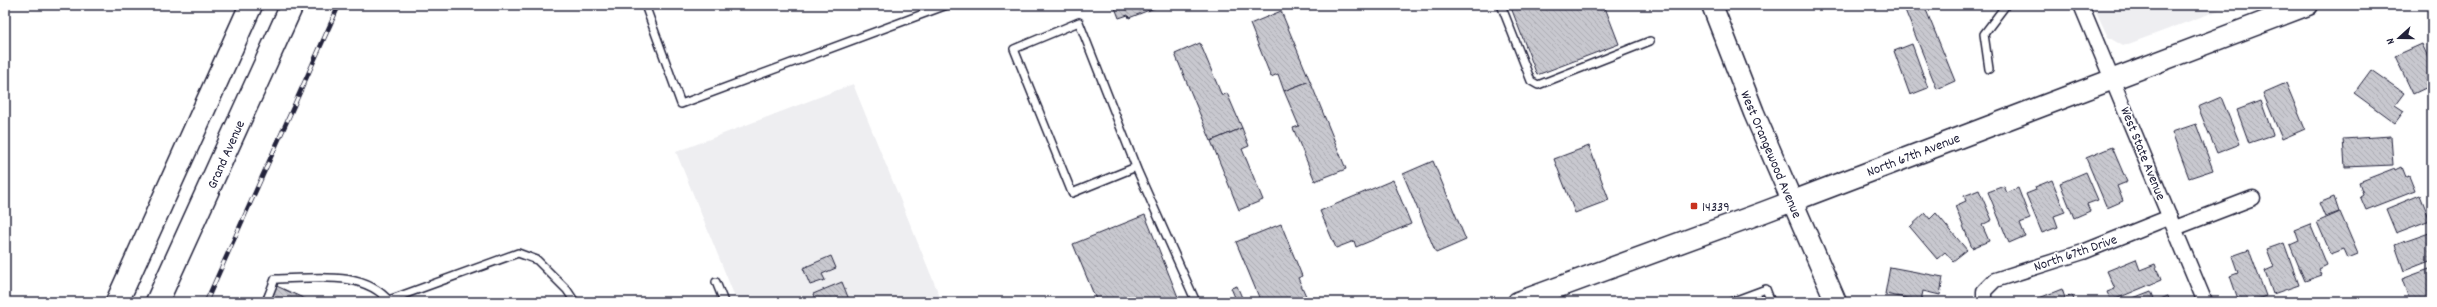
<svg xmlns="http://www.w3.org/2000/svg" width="2437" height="307" viewBox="0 0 2437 307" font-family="Dekko,sans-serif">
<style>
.built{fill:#eeeef1}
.building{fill:url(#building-back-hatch);stroke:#22223b}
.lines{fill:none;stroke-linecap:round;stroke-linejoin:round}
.lane-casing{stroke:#22223b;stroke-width:10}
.street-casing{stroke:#22223b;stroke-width:17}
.secondary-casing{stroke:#22223b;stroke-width:23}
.highway-casing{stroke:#22223b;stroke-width:25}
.lane{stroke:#fff;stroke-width:7}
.street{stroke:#fff;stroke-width:14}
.secondary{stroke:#fff;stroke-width:20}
.highway{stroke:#fff;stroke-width:22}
.rail-casing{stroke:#22223b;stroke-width:4.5}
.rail{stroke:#fff;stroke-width:3;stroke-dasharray:9;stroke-linecap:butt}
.poi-dot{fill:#c8321e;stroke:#fff;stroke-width:1.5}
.labels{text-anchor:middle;stroke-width:3.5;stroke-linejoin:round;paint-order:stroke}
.street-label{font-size:14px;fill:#22223b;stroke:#fff}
.poi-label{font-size:14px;fill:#22223b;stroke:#fff;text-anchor:start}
</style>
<defs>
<pattern id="building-back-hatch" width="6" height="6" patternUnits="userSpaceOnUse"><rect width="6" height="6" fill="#c8c8cf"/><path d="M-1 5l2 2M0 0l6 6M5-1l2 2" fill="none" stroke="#acacb3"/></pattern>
</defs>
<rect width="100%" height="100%" fill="#fff"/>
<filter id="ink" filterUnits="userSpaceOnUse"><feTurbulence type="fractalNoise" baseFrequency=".025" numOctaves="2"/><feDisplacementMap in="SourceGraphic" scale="8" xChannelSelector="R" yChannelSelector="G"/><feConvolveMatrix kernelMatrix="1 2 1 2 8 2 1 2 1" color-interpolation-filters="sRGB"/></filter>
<g filter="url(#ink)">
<g class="built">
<path d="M 2093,5 L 2233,5 L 2123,46 L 2108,37 Z"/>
<path d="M 853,84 L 942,302 L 737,302 L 676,152 Z"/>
</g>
<g class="building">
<path d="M 1114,5 L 1162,5 L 1129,18 L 1128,15 L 1119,18 Z"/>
<path d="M 1510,5 L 1604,5 L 1619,44 L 1537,75 Z"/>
<path d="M 1903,5 L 1924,5 L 1955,81 L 1937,89 Z"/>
<path d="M 1281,11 L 1310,81 L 1284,91 L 1278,74 L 1271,77 L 1250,24 Z"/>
<path d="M 1200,43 L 1222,96 L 1227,93 L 1242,128 L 1211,141 L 1175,54 Z"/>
<path d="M 1912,44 L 1928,88 L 1910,95 L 1894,51 Z"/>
<path d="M 2422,44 L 2432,66 L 2432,85 L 2413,94 L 2395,56 Z"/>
<path d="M 2371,70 L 2404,93 L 2395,105 L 2404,111 L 2395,123 L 2354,93 Z"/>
<path d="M 1310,81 L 1346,169 L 1315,181 L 1293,128 L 1299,126 L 1284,91 Z"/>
<path d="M 2286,83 L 2305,129 L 2282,139 L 2263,93 Z"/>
<path d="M 2221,97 L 2240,144 L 2217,153 L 2198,107 Z"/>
<path d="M 2261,101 L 2273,135 L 2249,143 L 2237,110 Z"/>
<path d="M 2196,124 L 2213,170 L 2189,178 L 2172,132 Z"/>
<path d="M 1242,128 L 1249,146 L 1242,149 L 1263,200 L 1239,210 L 1211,141 Z"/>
<path d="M 2391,136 L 2393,165 L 2345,167 L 2343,139 Z"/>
<path d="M 1589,146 L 1609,200 L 1575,213 L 1554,159 Z"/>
<path d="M 2112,147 L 2127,182 L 2117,186 L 2123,201 L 2107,208 L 2086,158 Z"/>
<path d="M 1433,161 L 1466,240 L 1436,253 L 1403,174 Z"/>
<path d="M 2402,167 L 2406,177 L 2409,176 L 2415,191 L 2366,210 L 2360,196 L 2363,194 L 2359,182 L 2395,168 L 2396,170 Z"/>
<path d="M 2086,172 L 2098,200 L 2087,204 L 2090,211 L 2074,218 L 2060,183 Z"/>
<path d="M 1393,180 L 1411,224 L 1356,247 L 1354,241 L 1336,248 L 1320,211 Z"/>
<path d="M 2052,180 L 2065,212 L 2054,216 L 2058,227 L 2042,233 L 2026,194 L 2036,190 L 2035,187 Z"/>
<path d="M 2004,186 L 2007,193 L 2018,188 L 2030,219 L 2020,223 L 2025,236 L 2009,243 L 1988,192 Z"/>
<path d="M 1979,190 L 1992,220 L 1982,225 L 1989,241 L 1972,248 L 1955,206 L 1966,201 L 1964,196 Z"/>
<path d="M 2420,195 L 2430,220 L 2396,233 L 2386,209 Z"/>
<path d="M 2334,197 L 2339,212 L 2325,217 L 2319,203 Z"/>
<path d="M 2340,212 L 2358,254 L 2348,258 L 2344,249 L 2331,254 L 2317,222 Z"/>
<path d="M 1925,213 L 1930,219 L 1936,213 L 1967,250 L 1953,261 L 1945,252 L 1937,259 L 1910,227 Z"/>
<path d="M 1145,215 L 1180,302 L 1097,302 L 1073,244 Z"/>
<path d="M 1281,224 L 1302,276 L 1298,278 L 1306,296 L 1302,297 L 1304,302 L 1261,302 L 1236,242 Z"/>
<path d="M 2310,224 L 2327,265 L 2319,269 L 2322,275 L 2305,281 L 2290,245 L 2299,241 L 2295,230 Z"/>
<path d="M 2432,232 L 2432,260 L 2404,271 L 2395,245 Z"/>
<path d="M 2284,243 L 2299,285 L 2273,294 L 2265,271 L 2274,267 L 2267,249 Z"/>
<path d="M 2249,250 L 2266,296 L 2249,302 L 2239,302 L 2230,276 L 2238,273 L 2232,256 Z"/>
<path d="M 831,256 L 836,268 L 822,274 L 825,280 L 810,285 L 803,268 Z"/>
<path d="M 2136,259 L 2140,270 L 2155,264 L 2161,280 L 2111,301 L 2107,292 L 2115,289 L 2107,271 Z"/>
<path d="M 1890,267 L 1943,277 L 1940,295 L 1923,291 L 1921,301 L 1885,294 Z"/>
<path d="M 2432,268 L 2432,299 L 2423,302 L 2410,302 L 2402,279 Z"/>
<path d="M 842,282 L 850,302 L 816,302 L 813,294 Z"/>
<path d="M 270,283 L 312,302 L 273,302 L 263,297 Z"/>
<path d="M 1237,286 L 1243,300 L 1249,297 L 1250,302 L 1237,302 L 1231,288 Z"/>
<path d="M 2062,289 L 2065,298 L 2072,295 L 2075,302 L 2029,302 Z"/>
<path d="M 2151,291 L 2155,301 L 2168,296 L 2170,302 L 2123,302 Z"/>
</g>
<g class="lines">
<defs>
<g id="lane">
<path d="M 645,5 L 681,104 L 947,5"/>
<path d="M 1501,5 L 1531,81 L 1538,85 L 1650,41"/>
<path d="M 1989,69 L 1984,34 L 2006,5"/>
<path d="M 1136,167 L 1072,193 L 1014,49 L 1079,22 L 1136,167 L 1138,172 L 1196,302"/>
<path d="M 716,282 L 724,302"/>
<path d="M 389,300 L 518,253 L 537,260 L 567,290 L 575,302"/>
<path d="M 266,302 L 275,279 C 313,279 363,269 390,302"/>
<path d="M 1731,302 L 1766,289 L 1771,302"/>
</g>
<g id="street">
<path d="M 2081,5 L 2205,302"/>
<path d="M 2175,228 L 2253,198"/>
<path d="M 1984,302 L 1984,291 L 1995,280 L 2083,252 L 2170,217"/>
</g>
<g id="secondary">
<path d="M 1712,5 L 1754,113 L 1836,302"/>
<path d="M 1518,302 L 1764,212 L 2308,5"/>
</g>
<g id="highway">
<path d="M 117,302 L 251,5"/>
<path d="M 157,302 L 292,5"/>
</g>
</defs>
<use href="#lane" class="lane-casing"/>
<use href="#street" class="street-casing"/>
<use href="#secondary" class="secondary-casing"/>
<use href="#highway" class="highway-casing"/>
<use href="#lane" class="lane"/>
<use href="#street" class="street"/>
<use href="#secondary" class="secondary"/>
<use href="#highway" class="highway"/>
<defs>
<path id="rail" d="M 206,302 L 339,5"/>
</defs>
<use href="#rail" class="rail-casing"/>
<use href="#rail" class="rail"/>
</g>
</g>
<rect class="poi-dot" x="1690" y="202" width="8" height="8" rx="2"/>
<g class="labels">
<g class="street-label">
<text transform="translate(2144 153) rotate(68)" y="5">West State Avenue</text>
<text transform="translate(225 154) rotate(-66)" y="5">Grand Avenue</text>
<text transform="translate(1772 154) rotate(67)" y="5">West Orangewood Avenue</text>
<text transform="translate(1913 154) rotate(-21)" y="5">North 67th Avenue</text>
<text transform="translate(2075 252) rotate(-19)" y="5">North 67th Drive</text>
</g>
<g class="poi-label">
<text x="1702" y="211">14339</text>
</g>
</g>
<rect width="2437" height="307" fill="none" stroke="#fff" stroke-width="20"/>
<rect x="10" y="10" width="2417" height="287" fill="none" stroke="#22223b" stroke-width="1.5" filter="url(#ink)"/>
<g transform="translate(2399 38) rotate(249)" stroke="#ffffff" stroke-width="3" paint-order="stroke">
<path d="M0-3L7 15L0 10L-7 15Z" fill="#22223b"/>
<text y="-6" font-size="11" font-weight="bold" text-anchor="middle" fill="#22223b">N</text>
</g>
</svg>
